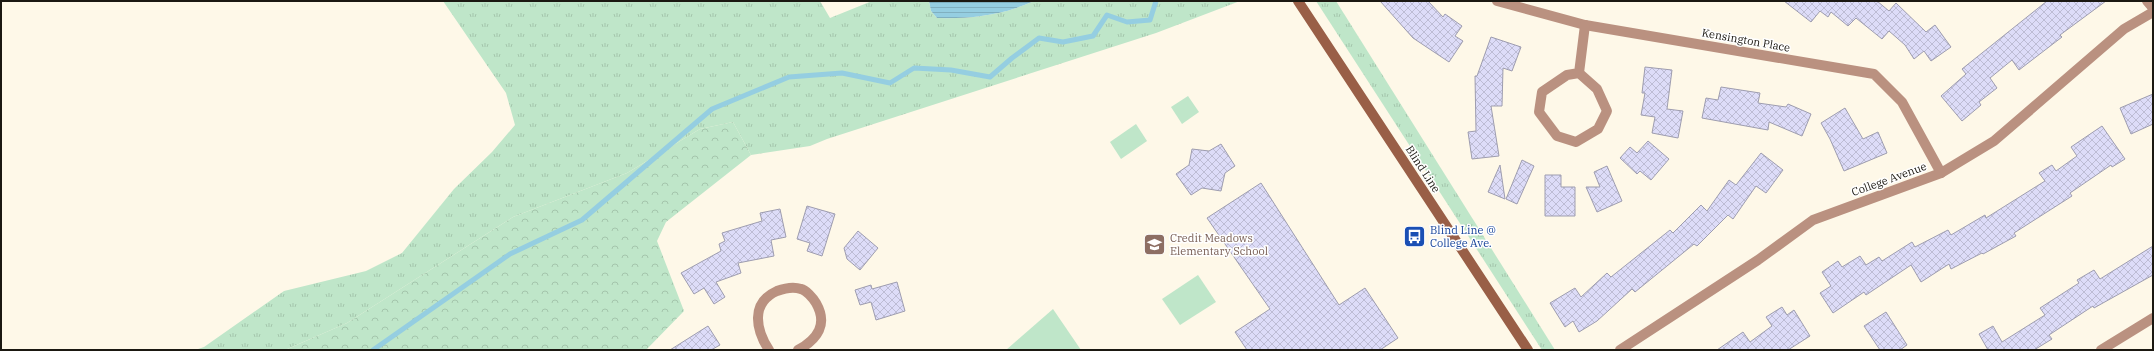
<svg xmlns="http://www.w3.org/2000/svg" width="2154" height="351" viewBox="0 0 2154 351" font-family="'IBM Plex Serif',serif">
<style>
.grass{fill:url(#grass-tufts)}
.forest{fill:url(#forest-crowns)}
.park{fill:#bfe6c9}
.water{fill:url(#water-rules)}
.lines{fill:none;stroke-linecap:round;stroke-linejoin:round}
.stream{stroke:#95cee1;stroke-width:5}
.building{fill:url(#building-cross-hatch);stroke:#9e9daf}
.street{stroke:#ba9180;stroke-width:10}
.secondary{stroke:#995f47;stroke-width:10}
.labels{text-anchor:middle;stroke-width:3;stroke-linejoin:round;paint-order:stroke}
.street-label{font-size:11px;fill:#1b1811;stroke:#fff}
.transit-label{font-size:11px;fill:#164399;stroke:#fff;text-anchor:start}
.education-label{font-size:11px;fill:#785e54;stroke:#fff;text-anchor:start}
</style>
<defs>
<pattern id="grass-tufts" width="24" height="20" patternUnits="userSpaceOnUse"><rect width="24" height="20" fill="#bfe6c9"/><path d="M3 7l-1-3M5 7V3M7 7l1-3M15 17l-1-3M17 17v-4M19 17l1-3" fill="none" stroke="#a4c5ac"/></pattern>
<pattern id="forest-crowns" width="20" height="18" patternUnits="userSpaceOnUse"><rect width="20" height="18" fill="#bfe6c9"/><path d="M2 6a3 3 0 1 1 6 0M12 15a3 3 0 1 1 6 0" fill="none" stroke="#a4c5ac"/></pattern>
<pattern id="water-rules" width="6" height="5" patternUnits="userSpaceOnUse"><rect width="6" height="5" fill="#95cee1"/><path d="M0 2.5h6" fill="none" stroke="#80b0c0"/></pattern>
<pattern id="building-cross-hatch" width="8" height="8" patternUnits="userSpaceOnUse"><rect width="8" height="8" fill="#dddcf8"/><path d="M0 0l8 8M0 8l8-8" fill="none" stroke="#bdbcd4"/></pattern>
</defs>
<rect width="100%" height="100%" fill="#fef8e8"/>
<g class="grass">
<path d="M 443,1 L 820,1 L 830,18 L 872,1 L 929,1 L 931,11 L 937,18 C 970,19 1004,15 1034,1 L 1240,1 L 1156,33 L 827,139 L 810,146 L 751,155 L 733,122 L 700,129 L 627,173 L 513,217 L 347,323 L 285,350 L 195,350 L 204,347 L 284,291 L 366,271 L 402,253 L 454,189 L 492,152 L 515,125 L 506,93 Z"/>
<path d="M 1316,1 L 1336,1 L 1555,350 L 1542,350 Z"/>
</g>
<path class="forest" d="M 733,122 L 751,155 L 666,222 L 657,241 L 684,311 L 646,350 L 285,350 L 347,323 L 513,217 L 627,173 L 700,129 Z"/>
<g class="park">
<path d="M 1188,96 L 1199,112 L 1182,124 L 1171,107 Z"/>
<path d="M 1136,124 L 1147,141 L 1121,159 L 1110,142 Z"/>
<path d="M 1198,275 L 1216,302 L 1180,325 L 1162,299 Z"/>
<path d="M 1053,309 L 1081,350 L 1006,350 Z"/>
</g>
<path class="water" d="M 929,1 L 1034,1 C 1004,15 970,19 937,18 L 931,11 Z"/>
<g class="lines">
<path class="stream" d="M 373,350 L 510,254 L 582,220 L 712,109 L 789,77 L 842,73 L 890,83 L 914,68 L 951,70 L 990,77 L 1012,58 L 1039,38 L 1063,42 L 1093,36 L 1107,15 L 1127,22 L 1150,20 L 1156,1"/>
</g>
<g class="building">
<path d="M 1380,1 L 1428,1 L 1443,17 L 1445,14 L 1462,26 L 1455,36 L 1463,41 L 1449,62 L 1413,38 Z"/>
<path d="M 1784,1 L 1877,1 L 1889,11 L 1896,3 L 1926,32 L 1935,25 L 1951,47 L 1931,61 L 1924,51 L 1914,59 L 1905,45 L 1889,31 L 1882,39 L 1856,18 L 1848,26 L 1831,12 L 1828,17 L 1820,11 L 1811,22 Z"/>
<path d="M 2047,1 L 2106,1 L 2060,35 L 2062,37 L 2019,70 L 2012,60 L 1990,78 L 1997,88 L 1979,102 L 1981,105 L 1962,121 L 1941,96 L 1966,74 L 1962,69 Z"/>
<path d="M 1491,37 L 1521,47 L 1512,71 L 1503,68 L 1502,106 L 1491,106 L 1499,156 L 1472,159 L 1468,132 L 1476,131 L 1475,76 L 1477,76 Z"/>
<path d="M 1645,67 L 1672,70 L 1667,109 L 1683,111 L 1678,138 L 1652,133 L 1655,117 L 1641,115 L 1645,93 L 1642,93 Z"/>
<path d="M 1721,87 L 1760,93 L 1758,103 L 1786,107 L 1788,104 L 1811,114 L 1802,136 L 1769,122 L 1768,130 L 1702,118 L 1706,98 L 1718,100 Z"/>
<path d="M 2153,94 L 2153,124 L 2131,134 L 2120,108 Z"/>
<path d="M 1845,108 L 1863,139 L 1878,132 L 1887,153 L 1844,171 L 1830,139 L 1821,123 Z"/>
<path d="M 2102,126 L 2125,159 L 2112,167 L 2111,165 L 2070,193 L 2072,196 L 2014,233 L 2016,236 L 1983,254 L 1982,253 L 1951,269 L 1949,264 L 1921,282 L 1911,265 L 1866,295 L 1864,292 L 1833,313 L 1820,293 L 1831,286 L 1822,272 L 1838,261 L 1842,267 L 1860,256 L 1866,265 L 1879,257 L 1882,261 L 1912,242 L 1915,247 L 1948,230 L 1951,235 L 1985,215 L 1986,218 L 2045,181 L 2039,173 L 2052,165 L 2056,171 L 2077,156 L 2071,147 Z"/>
<path d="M 1648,141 L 1669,159 L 1651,180 L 1640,171 L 1637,174 L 1620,158 L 1630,147 L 1637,153 Z"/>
<path d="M 1221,144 L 1235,166 L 1225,173 L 1221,191 L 1202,188 L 1191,195 L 1176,174 L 1189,165 L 1192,149 L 1209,151 Z"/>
<path d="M 1761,153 L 1783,170 L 1766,193 L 1756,186 L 1733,219 L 1728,215 L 1697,246 L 1694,244 L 1635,292 L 1632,289 L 1597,321 L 1579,332 L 1573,321 L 1565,327 L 1550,303 L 1575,288 L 1581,297 L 1607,273 L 1611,277 L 1670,230 L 1673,233 L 1701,205 L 1707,211 L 1729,180 L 1736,185 Z"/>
<path d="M 1522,160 L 1534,166 L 1517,204 L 1506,199 Z"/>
<path d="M 1500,165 L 1505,199 L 1488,192 Z"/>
<path d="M 1607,166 L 1622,201 L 1597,212 L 1586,187 L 1600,187 L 1594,172 Z"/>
<path d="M 1545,175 L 1561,175 L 1561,187 L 1575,187 L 1575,216 L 1545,216 Z"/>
<path d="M 1261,183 L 1339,305 L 1365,288 L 1398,338 L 1380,350 L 1247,350 L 1235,332 L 1270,309 L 1207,218 Z"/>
<path d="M 807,206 L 835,214 L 822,256 L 807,251 L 810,243 L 797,239 Z"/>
<path d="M 780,209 L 786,237 L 771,240 L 774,256 L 738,263 L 741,273 L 716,282 L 725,297 L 714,304 L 704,288 L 694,294 L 681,273 L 721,251 L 719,244 L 725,241 L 722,233 L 762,221 L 760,213 Z"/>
<path d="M 858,231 L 878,248 L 860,270 L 847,259 L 844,248 Z"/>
<path d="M 2153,246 L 2153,275 L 2094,308 L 2093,306 L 2049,335 L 2052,339 L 2034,350 L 1988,350 L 1979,334 L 1993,326 L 2002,342 L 2045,315 L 2040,308 L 2079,283 L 2077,280 L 2094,270 L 2100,279 Z"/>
<path d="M 897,282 L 905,311 L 876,320 L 871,302 L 860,305 L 855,290 L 871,285 L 872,289 Z"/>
<path d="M 1782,307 L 1787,315 L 1794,310 L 1810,336 L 1788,350 L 1717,350 L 1743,332 L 1750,342 L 1772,326 L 1766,317 Z"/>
<path d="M 1886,312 L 1907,345 L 1900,350 L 1880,350 L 1864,326 Z"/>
<path d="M 708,326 L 720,345 L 711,350 L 670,350 Z"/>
</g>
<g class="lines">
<g class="street">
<path d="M 1497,1 L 1585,25 L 1874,74 L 1902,102 L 1941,173"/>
<path d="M 2147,1 L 2153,8"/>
<path d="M 1579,73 L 1567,75 L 1542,92 L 1539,112 L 1557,136 L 1576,142 L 1598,129 L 1607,111 L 1597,89 L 1579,73 L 1585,25"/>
<path d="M 769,350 C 756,330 750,303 777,291 C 785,288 793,286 801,289 C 806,290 813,298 816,303 C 828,324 818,339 798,350"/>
<path d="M 1620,350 L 1758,260 L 1813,220 L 1941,173 L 1994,141 L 2124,29 L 2153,12"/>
<path d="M 2101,350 L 2153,318"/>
</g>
<path class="secondary" d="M 1298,1 L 1528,350"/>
</g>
<defs>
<symbol id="bus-square" viewBox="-11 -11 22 22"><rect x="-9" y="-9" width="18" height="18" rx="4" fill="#1a4fb4" stroke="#fff"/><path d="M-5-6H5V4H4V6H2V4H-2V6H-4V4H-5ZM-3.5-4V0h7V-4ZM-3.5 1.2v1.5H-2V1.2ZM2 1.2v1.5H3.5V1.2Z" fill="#fff"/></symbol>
<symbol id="school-square" viewBox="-11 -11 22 22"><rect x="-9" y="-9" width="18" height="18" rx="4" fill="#8d6e63" stroke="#fff"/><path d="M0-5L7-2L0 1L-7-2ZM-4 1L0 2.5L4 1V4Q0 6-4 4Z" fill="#fff"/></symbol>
</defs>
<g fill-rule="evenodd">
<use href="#bus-square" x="1402" y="224" width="25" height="25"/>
<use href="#school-square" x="1142" y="232" width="25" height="25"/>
</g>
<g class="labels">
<g class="street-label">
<text transform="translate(1746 40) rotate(10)" y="4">Kensington Place</text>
<text transform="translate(1423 169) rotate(57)" y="4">Blind Line</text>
<text transform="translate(1889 179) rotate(-20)" y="4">College Avenue</text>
</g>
<g class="transit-label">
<text x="1430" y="234">Blind Line @<tspan x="1430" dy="13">College Ave.</tspan></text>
</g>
<g class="education-label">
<text x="1170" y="242">Credit Meadows<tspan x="1170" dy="13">Elementary School</tspan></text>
</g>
</g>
<rect width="2154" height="351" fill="none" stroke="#1b1811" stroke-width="4"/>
</svg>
